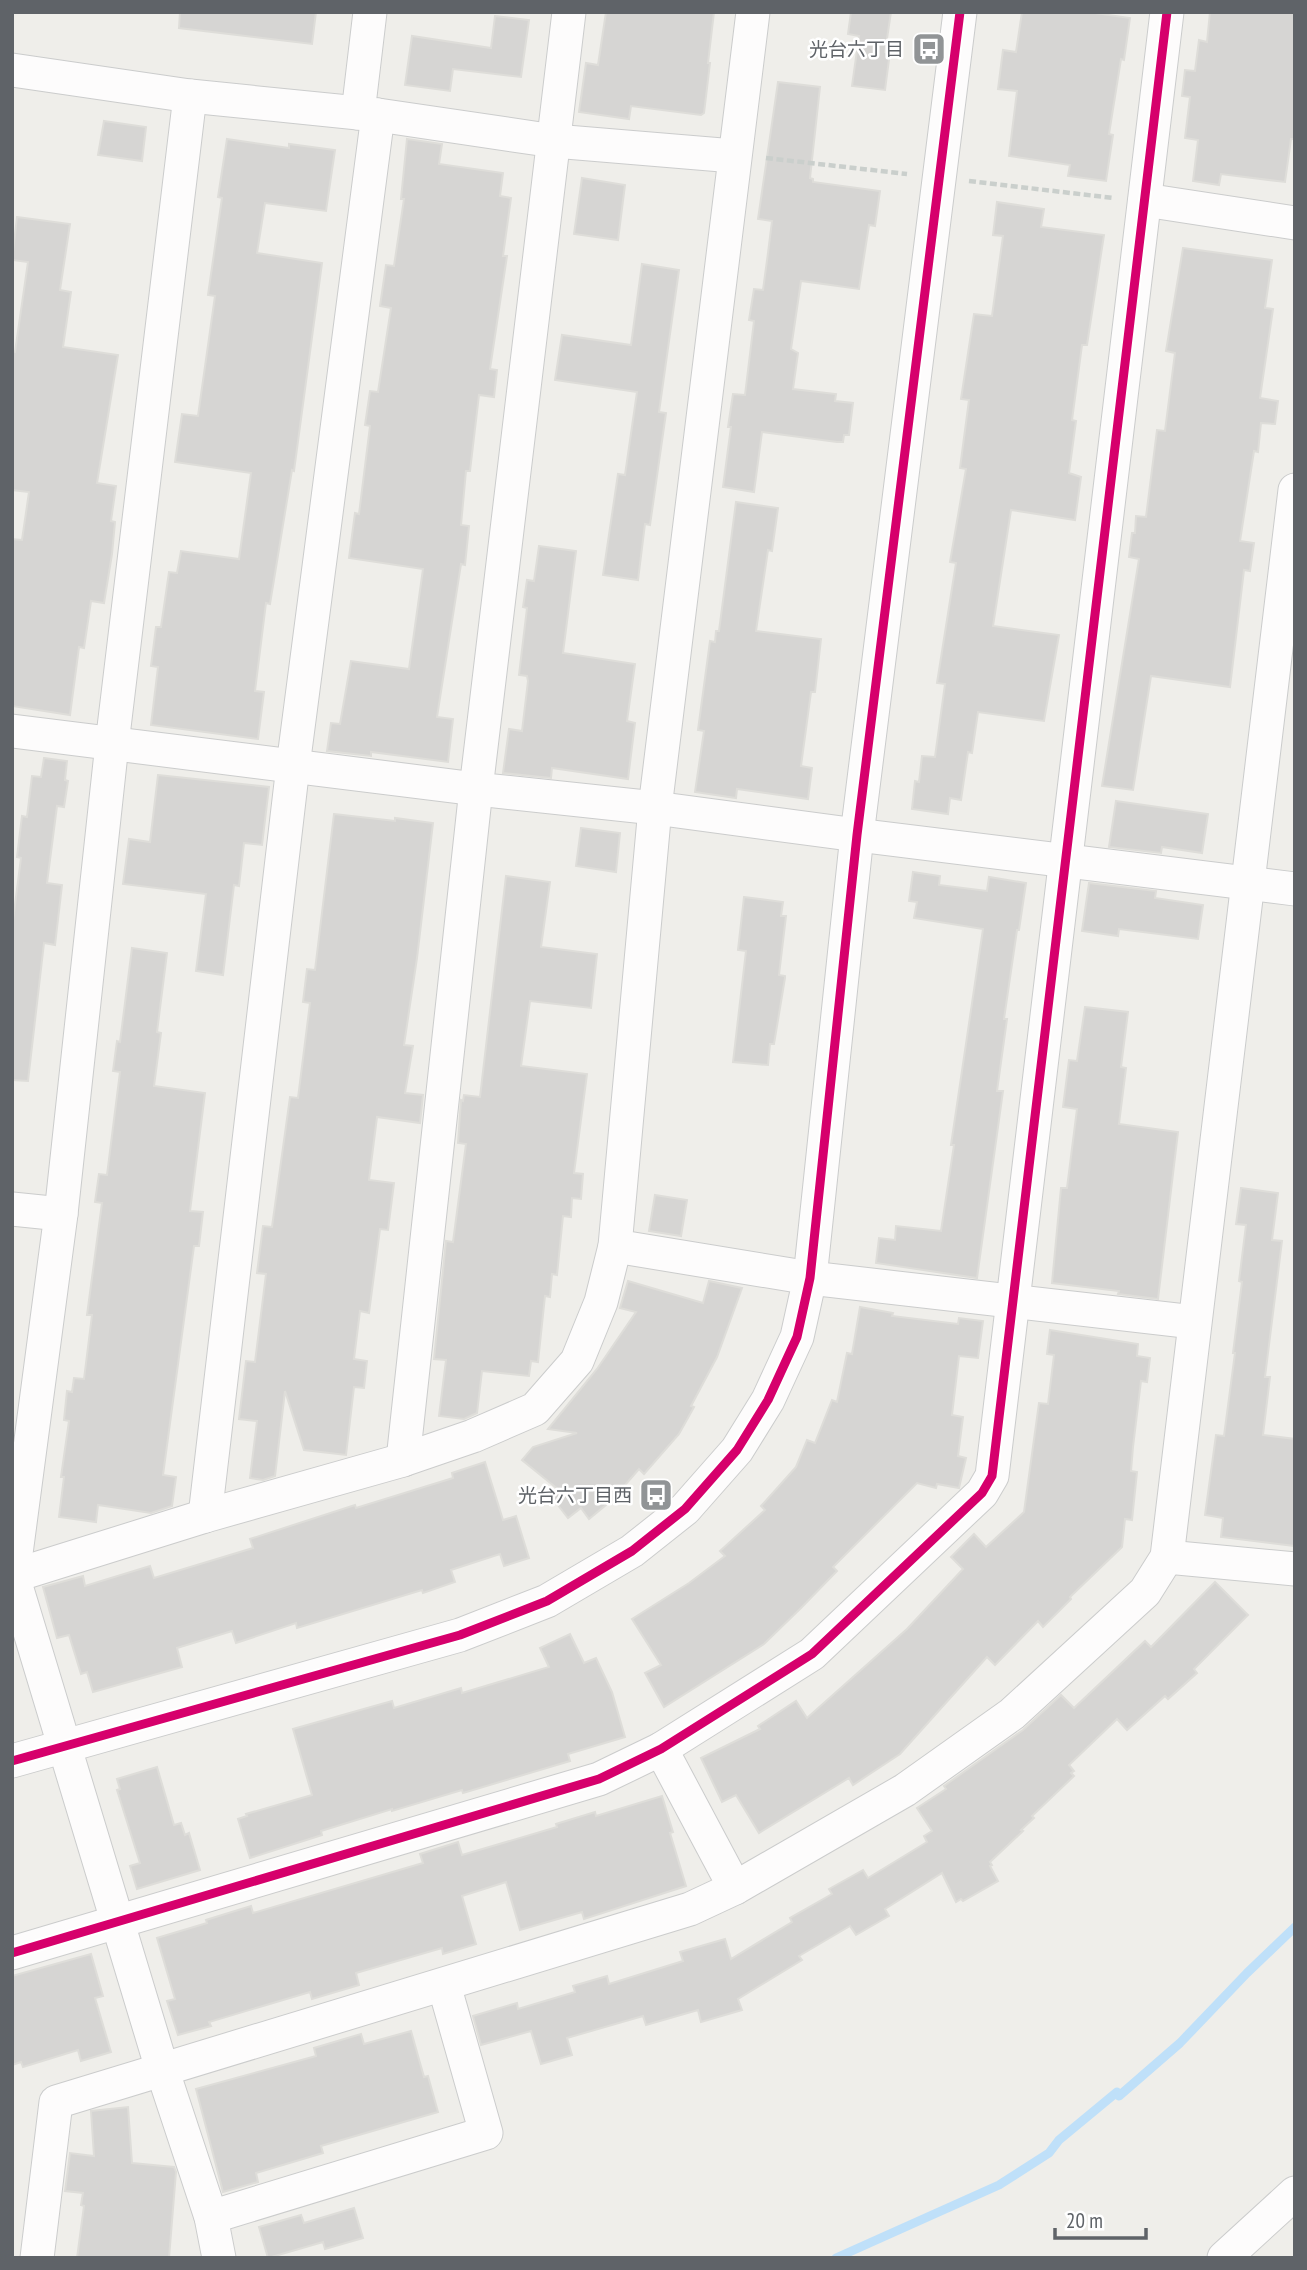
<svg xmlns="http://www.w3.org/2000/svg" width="1307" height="2270" viewBox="0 0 1307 2270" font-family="'PT Sans Narrow','Noto Sans JP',sans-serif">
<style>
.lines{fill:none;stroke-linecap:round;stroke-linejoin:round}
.stream{stroke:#bfe0f9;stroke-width:9}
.building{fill:#d6d5d3;stroke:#deddd9;stroke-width:2}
.minor-casing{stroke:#cbcccc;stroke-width:35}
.path{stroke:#cacfcc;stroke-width:4.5;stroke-dasharray:7 3.5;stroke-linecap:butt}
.minor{stroke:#fdfcfc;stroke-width:33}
.cycleway-casing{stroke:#fff;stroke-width:13}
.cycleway{stroke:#d6006c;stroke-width:9}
.labels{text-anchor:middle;stroke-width:5;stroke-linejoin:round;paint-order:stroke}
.poi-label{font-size:19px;fill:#5f6368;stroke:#fff;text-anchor:end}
</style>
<rect width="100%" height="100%" fill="#efeeea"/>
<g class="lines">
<path class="stream" d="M 836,2258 L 999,2185 L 1049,2153 L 1059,2140 L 1117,2092 L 1119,2096 L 1180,2043 L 1247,1973 L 1295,1927"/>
</g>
<g class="building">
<path d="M 180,12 L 316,12 L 312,44 L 179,28 Z"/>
<path d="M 606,12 L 714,12 L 708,63 L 710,63 L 704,113 L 701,115 L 631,106 L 629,119 L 579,112 L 586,63 L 598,65 Z"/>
<path d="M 851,12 L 891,12 L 885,52 L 890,52 L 885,90 L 852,86 L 859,36 L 848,34 Z"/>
<path d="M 1022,12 L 1088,12 L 1130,18 L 1124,60 L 1121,59 L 1109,134 L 1113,135 L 1106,181 L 1068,176 L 1070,165 L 1009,156 L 1017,91 L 998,89 L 1003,50 L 1016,52 Z"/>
<path d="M 1210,12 L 1295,12 L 1295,139 L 1291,139 L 1285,182 L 1221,174 L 1219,185 L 1193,181 L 1198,140 L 1185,138 L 1190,97 L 1182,96 L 1185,70 L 1195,71 L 1199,40 L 1207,42 Z"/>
<path d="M 495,16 L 529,20 L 521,77 L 453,69 L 450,91 L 405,85 L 412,36 L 491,48 Z"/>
<path d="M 778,82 L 820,87 L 810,178 L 813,179 L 813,182 L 880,191 L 875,226 L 869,225 L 859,289 L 801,281 L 791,349 L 798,353 L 793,389 L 836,394 L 835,401 L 853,403 L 849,435 L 844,435 L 843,442 L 837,442 L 762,432 L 754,492 L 723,487 L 731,427 L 728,427 L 733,394 L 745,395 L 754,321 L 749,320 L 754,289 L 763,290 L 768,253 L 772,221 L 758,219 Z"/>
<path d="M 104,121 L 146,127 L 142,161 L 98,155 Z"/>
<path d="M 227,139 L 289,148 L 289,144 L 335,150 L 326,211 L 265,203 L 257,253 L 322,263 L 294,471 L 292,470 L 270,604 L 266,603 L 255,691 L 264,692 L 258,739 L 151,725 L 158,667 L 151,666 L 156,627 L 161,627 L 169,572 L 177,573 L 181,551 L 239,559 L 251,473 L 175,462 L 182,414 L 198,416 L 215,296 L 208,295 L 222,198 L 218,197 Z"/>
<path d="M 407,139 L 442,144 L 439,164 L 503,173 L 500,196 L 511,198 L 503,256 L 507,256 L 490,369 L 497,370 L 494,397 L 479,395 L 470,471 L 466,471 L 461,525 L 469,526 L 465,565 L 461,564 L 437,717 L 453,719 L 448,762 L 371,752 L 371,756 L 327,751 L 331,723 L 340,724 L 351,661 L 409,669 L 423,569 L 349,558 L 355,513 L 359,514 L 370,426 L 365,425 L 370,391 L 378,392 L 391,308 L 380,306 L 386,265 L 394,266 L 404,199 L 401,199 Z"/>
<path d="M 582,178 L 625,185 L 618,240 L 574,234 Z"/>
<path d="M 997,202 L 1044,209 L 1041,227 L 1104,235 L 1087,345 L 1082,345 L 1072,420 L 1076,421 L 1069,473 L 1081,477 L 1075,520 L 1011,510 L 993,626 L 1059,635 L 1044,721 L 978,712 L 972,753 L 968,752 L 961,800 L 950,798 L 948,814 L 912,809 L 915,781 L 919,782 L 922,756 L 935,757 L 945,684 L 937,683 L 956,563 L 950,562 L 966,469 L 960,468 L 969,400 L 961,399 L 974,314 L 992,316 L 1003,236 L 993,235 Z"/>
<path d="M 17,217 L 70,224 L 60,290 L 71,292 L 63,347 L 118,355 L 97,483 L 116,486 L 111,521 L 115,522 L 112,554 L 104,603 L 91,601 L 84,648 L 79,647 L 70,715 L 12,706 L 12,539 L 22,540 L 29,492 L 12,490 L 12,351 L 15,352 L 28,262 L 12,260 Z"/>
<path d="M 1183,248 L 1272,260 L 1265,308 L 1273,309 L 1260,398 L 1278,401 L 1275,424 L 1261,423 L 1258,452 L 1254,451 L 1240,541 L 1254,543 L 1250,571 L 1244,570 L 1230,687 L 1151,676 L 1133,790 L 1102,786 L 1139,559 L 1129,557 L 1132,533 L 1135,533 L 1136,516 L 1146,517 L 1157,430 L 1165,431 L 1175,353 L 1166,351 Z"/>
<path d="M 642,264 L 679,270 L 659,412 L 666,413 L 650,525 L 645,524 L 638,580 L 603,575 L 618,474 L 625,475 L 637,392 L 555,380 L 562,335 L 631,345 Z"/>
<path d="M 736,502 L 778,508 L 772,551 L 768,550 L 756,631 L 821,639 L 815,692 L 811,692 L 801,766 L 812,768 L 808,799 L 737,789 L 736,798 L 695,792 L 704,731 L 698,730 L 710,641 L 715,642 L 716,631 L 719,631 Z"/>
<path d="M 539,546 L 576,551 L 563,653 L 635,664 L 627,721 L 635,723 L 628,779 L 552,768 L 551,778 L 503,773 L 509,729 L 522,731 L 528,681 L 527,676 L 519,675 L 527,608 L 523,607 L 527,580 L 534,581 Z"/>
<path d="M 44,758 L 67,761 L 65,780 L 68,781 L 64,807 L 57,806 L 47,883 L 62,885 L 55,945 L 44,943 L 28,1081 L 12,1080 L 12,928 L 21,858 L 17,857 L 22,816 L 27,817 L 32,776 L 41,777 Z"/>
<path d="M 158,775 L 269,787 L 262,845 L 244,843 L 239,886 L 234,885 L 223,975 L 196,971 L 206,894 L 123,884 L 129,839 L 150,842 Z"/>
<path d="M 1116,801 L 1208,814 L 1202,853 L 1162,847 L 1161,853 L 1109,847 Z"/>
<path d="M 334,814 L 395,821 L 395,818 L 433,823 L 417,958 L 404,1045 L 413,1046 L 405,1093 L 423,1095 L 420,1123 L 377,1117 L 369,1180 L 394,1183 L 388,1230 L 380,1229 L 369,1313 L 360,1311 L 354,1359 L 367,1361 L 364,1388 L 354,1387 L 346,1455 L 304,1450 L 285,1391 L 275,1476 L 263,1480 L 250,1478 L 257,1421 L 239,1419 L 246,1361 L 255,1362 L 266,1274 L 257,1273 L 263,1226 L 272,1227 L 290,1097 L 298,1098 L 310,1003 L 303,1002 L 307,969 L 315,970 Z"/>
<path d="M 581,828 L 620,833 L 616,872 L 576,866 Z"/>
<path d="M 913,872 L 940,876 L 939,885 L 987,891 L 989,877 L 1026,883 L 1019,930 L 1017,930 L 1004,1019 L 1007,1019 L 997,1091 L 1003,1091 L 977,1278 L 876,1263 L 879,1238 L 895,1240 L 896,1226 L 941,1231 L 954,1145 L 951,1145 L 983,929 L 914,918 L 917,902 L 909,901 Z"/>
<path d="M 506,876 L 550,882 L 541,947 L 597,954 L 591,1008 L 530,1001 L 521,1066 L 587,1074 L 574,1173 L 583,1174 L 581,1199 L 572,1198 L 571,1217 L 563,1216 L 557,1275 L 552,1274 L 550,1297 L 545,1296 L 538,1362 L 531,1361 L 529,1376 L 482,1371 L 477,1413 L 464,1419 L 439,1416 L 446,1360 L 434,1359 L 446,1241 L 453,1242 L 466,1144 L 458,1143 L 461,1100 L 463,1101 L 464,1095 L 480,1097 Z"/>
<path d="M 1089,883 L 1156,891 L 1155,898 L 1203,905 L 1198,939 L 1119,929 L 1118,936 L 1082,931 Z"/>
<path d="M 744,897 L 783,902 L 781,916 L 786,916 L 779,975 L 785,976 L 785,978 L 774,1044 L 770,1044 L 768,1065 L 733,1062 L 746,951 L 738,950 Z"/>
<path d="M 132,948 L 167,953 L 157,1032 L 161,1033 L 154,1086 L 205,1093 L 190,1211 L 203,1212 L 199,1246 L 194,1246 L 163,1475 L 176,1477 L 172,1506 L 151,1513 L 98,1505 L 96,1522 L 59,1517 L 64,1477 L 61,1477 L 69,1421 L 64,1420 L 67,1391 L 72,1392 L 74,1378 L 84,1379 L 92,1315 L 87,1315 L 102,1203 L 95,1202 L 99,1174 L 107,1175 L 120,1072 L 113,1071 L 117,1041 L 120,1042 Z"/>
<path d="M 1085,1007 L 1128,1012 L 1121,1067 L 1126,1068 L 1119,1124 L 1178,1132 L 1158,1299 L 1118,1294 L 1119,1291 L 1052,1283 L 1061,1188 L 1067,1188 L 1077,1109 L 1063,1107 L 1069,1060 L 1077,1061 Z"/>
<path d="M 1241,1188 L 1278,1193 L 1272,1240 L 1282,1241 L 1265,1377 L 1270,1377 L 1263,1435 L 1295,1439 L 1295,1546 L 1221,1537 L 1223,1518 L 1205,1515 L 1216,1435 L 1224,1436 L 1235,1353 L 1233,1353 L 1242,1282 L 1239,1281 L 1246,1225 L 1236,1224 Z"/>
<path d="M 655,1195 L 687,1200 L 681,1236 L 649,1231 Z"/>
<path d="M 628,1281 L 703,1303 L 709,1281 L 742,1288 L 717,1357 L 691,1406 L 694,1407 L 679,1434 L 644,1474 L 639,1469 L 612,1500 L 589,1519 L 581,1508 L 568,1518 L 551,1496 L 559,1490 L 522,1460 L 533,1447 L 577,1433 L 548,1429 L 597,1369 L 636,1312 L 620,1308 Z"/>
<path d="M 860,1307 L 893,1313 L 892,1316 L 958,1324 L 959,1318 L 983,1321 L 978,1358 L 959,1356 L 952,1415 L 963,1417 L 958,1456 L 966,1458 L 959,1488 L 937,1484 L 936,1488 L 917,1483 L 833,1567 L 837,1571 L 801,1608 L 764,1644 L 664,1707 L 645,1673 L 661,1665 L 632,1619 L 689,1583 L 725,1556 L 720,1551 L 765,1510 L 761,1506 L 796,1467 L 807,1440 L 815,1443 L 832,1400 L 837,1402 L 847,1353 L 852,1354 Z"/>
<path d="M 1050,1330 L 1138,1344 L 1137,1356 L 1150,1358 L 1147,1382 L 1141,1381 L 1133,1447 L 1131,1471 L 1137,1472 L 1132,1520 L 1125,1519 L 1122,1547 L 1070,1597 L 1071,1599 L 1043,1627 L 1038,1621 L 995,1665 L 987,1657 L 900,1754 L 853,1785 L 849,1778 L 759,1833 L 736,1795 L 722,1802 L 701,1758 L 760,1729 L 758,1726 L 796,1701 L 807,1718 L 907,1629 L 963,1569 L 951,1557 L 974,1534 L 986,1547 L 1024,1512 L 1039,1403 L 1048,1404 L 1054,1355 L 1047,1354 Z"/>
<path d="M 485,1462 L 503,1520 L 516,1516 L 529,1558 L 504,1566 L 500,1554 L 451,1570 L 455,1582 L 423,1593 L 422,1590 L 297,1628 L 296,1623 L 236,1643 L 232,1631 L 177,1648 L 182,1667 L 93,1692 L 87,1672 L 81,1674 L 69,1635 L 57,1638 L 43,1587 L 83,1576 L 85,1586 L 150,1566 L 154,1578 L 253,1548 L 250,1539 L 355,1505 L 356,1508 L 453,1478 L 452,1473 Z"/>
<path d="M 1215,1582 L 1248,1615 L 1194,1669 L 1197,1673 L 1168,1699 L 1165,1696 L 1127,1730 L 1117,1719 L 1069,1765 L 1074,1771 L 1071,1773 L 1074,1776 L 1032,1816 L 1034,1818 L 1021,1830 L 1023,1831 L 990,1862 L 992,1865 L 990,1866 L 998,1881 L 963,1901 L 961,1899 L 956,1902 L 942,1873 L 885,1909 L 889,1916 L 856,1935 L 850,1926 L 799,1956 L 802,1960 L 738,1999 L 742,2010 L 701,2022 L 698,2010 L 646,2025 L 643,2016 L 567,2038 L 572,2055 L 541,2064 L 531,2031 L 481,2045 L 473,2016 L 517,2003 L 518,2009 L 575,1992 L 573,1986 L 607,1976 L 609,1984 L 683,1961 L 680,1952 L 725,1939 L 731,1959 L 792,1922 L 790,1918 L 832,1894 L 829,1889 L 863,1870 L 868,1878 L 927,1842 L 924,1836 L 932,1831 L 917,1808 L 946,1789 L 944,1786 L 1023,1730 L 1061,1695 L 1074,1708 L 1145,1641 L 1151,1647 Z"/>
<path d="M 570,1634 L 584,1663 L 596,1658 L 612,1692 L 625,1737 L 568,1754 L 570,1761 L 463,1793 L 462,1790 L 392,1811 L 392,1809 L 321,1831 L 322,1835 L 250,1858 L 238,1819 L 247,1816 L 246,1814 L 312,1795 L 293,1729 L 392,1701 L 394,1708 L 461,1688 L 462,1693 L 549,1667 L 540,1648 Z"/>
<path d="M 157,1767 L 174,1825 L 181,1823 L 185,1835 L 189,1833 L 200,1870 L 137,1889 L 130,1866 L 140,1863 L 117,1790 L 120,1789 L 117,1779 Z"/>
<path d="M 662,1796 L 673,1832 L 670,1833 L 686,1886 L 584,1919 L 582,1912 L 520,1930 L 506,1882 L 462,1896 L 476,1944 L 443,1954 L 442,1948 L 356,1973 L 359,1985 L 312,1999 L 310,1992 L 209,2022 L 211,2026 L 178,2035 L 167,2001 L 175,1999 L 157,1938 L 207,1923 L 206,1920 L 251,1906 L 253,1913 L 423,1863 L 420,1854 L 458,1842 L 462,1855 L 557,1827 L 556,1824 L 595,1812 L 596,1816 Z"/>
<path d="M 91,1954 L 103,1996 L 95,1998 L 111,2052 L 81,2061 L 78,2050 L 23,2067 L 21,2062 L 12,2065 L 12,1976 Z"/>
<path d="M 411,2031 L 424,2077 L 428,2076 L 438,2112 L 321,2146 L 323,2153 L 256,2173 L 258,2182 L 223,2192 L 196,2089 L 316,2056 L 314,2048 L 361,2034 L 364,2044 Z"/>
<path d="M 128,2107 L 132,2163 L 174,2167 L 176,2172 L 169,2258 L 77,2258 L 84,2206 L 81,2205 L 83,2193 L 65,2191 L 70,2153 L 94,2156 L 91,2111 Z"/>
<path d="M 354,2208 L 363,2238 L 325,2249 L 323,2242 L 268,2258 L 259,2227 L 301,2215 L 304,2223 Z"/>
</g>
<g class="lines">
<defs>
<g id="minor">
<path d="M 12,70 L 190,96 L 378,115 L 554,141 L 734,156"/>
<path d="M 190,96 L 112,744 L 61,1214 L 13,1576 L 162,2069 L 211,2217 L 219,2258"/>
<path d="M 358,113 L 370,12"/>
<path d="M 1145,200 L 1295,223"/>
<path d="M 12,731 L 476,789 L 655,808 L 857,835 L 1295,889"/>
<path d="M 12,1209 L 61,1214"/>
<path d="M 615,1246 L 810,1278 L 1194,1322"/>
<path d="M 403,1460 L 476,789 L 569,12"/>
<path d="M 205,1516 L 293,766 L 378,115"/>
<path d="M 1167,1557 L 1295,1569"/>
<path d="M 13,1576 L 205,1516 L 403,1460 L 473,1436 L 535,1409 L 577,1361 L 601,1302 L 615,1246 L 655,808 L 753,12"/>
<path d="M 661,1749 L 735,1888"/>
<path d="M 12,1761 L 460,1635 L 547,1601 L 632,1551 L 685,1509 L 737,1450 L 768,1400 L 797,1337 L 810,1278 L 857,835 L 960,12"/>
<path d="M 12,1953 L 599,1779 L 661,1749 L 812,1654 L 982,1493 L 992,1476 L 1167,12"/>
<path d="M 211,2217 L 486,2133 L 444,1985"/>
<path d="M 37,2258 L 56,2102 L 690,1909 L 735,1888 L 905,1790 L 1012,1714 L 1145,1592 L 1167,1557 L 1295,490"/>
<path d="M 1224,2258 L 1295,2193"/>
</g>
</defs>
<use href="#minor" class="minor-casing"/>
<g class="path">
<path d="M 766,158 L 907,174"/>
<path d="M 969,181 L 1113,198"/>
</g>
<use href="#minor" class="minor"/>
<defs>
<g id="cycleway">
<path d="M 12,1761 L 460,1635 L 547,1601 L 632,1551 L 685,1509 L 737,1450 L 768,1400 L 797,1337 L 810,1278 L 857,835 L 960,12"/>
<path d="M 12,1953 L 599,1779 L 661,1749 L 812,1654 L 982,1493 L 992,1476 L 1167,12"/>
</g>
</defs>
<use href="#cycleway" class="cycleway-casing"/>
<use href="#cycleway" class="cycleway"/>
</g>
<defs>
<symbol id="bus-square" viewBox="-11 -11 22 22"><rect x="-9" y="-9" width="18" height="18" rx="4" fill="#919496" stroke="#fff"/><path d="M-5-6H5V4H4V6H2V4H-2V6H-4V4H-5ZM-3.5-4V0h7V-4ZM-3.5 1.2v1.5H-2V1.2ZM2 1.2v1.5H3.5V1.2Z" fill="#fff"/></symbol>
</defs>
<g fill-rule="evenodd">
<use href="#bus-square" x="910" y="30" width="38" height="38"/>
<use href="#bus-square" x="637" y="1476" width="38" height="38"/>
</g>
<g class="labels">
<g class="poi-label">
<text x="904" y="56">光台六丁目</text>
<text x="632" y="1502">光台六丁目西</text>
</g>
</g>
<rect width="1307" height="2270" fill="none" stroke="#5f6368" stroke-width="28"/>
<path d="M1055 2228v10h91v-10" fill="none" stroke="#5f6368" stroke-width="3.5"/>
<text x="1066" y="2228" font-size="21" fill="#5f6368" stroke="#ffffff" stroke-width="5" paint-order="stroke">20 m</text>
</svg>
